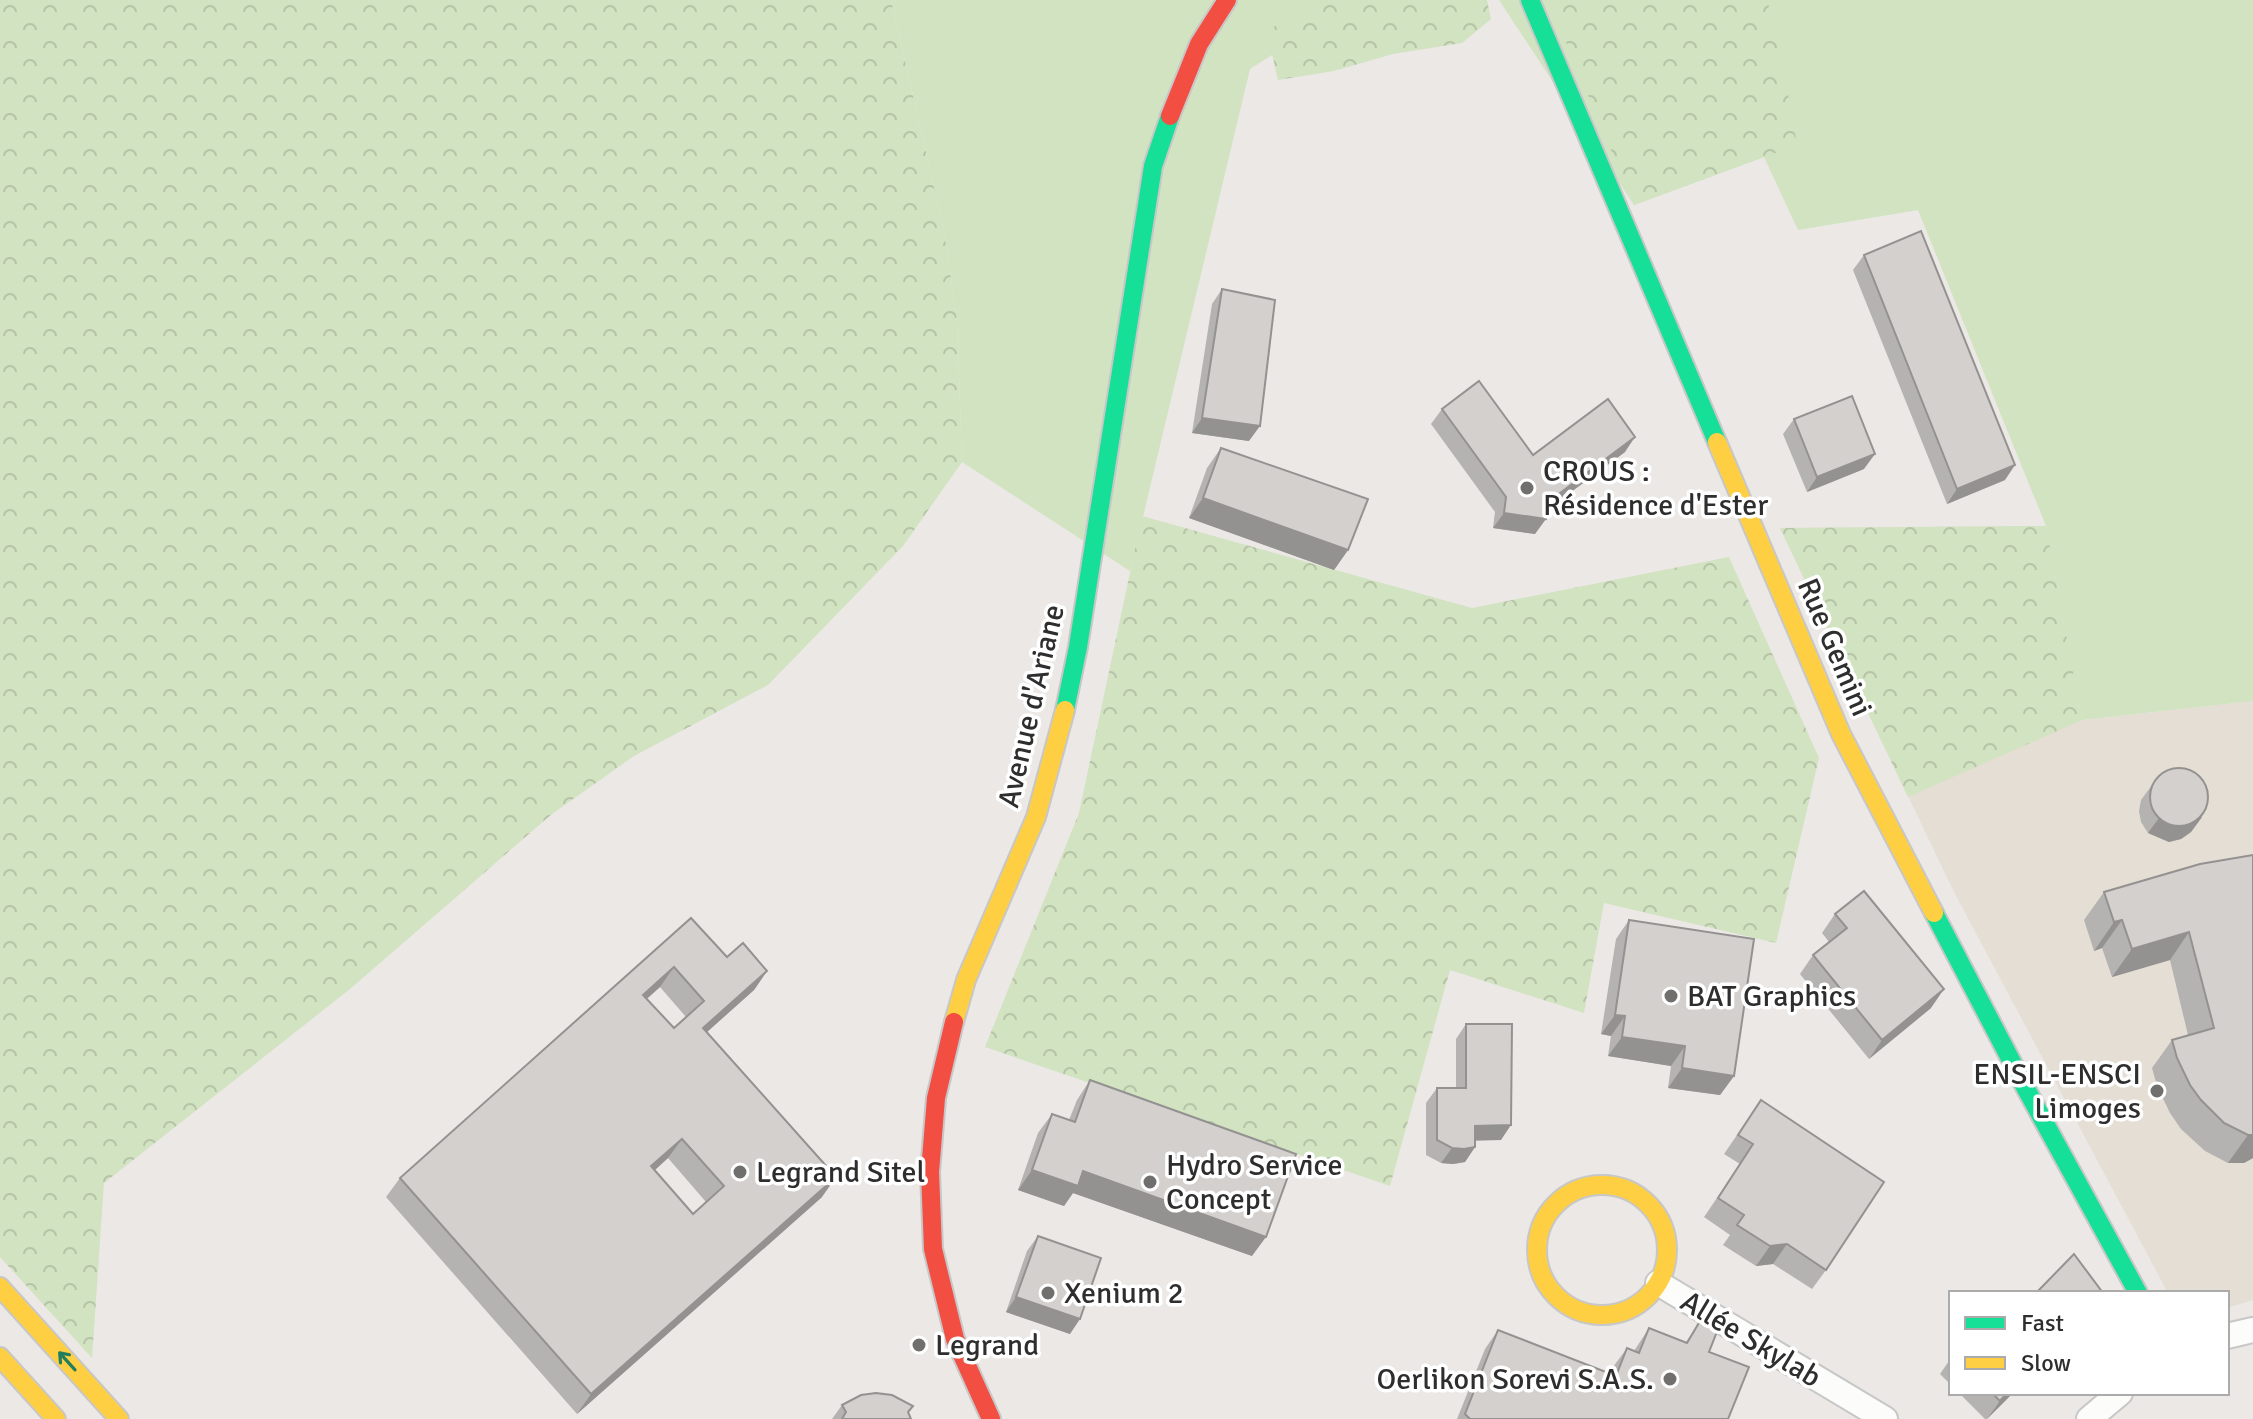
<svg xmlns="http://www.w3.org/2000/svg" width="2253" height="1419" viewBox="0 0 2253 1419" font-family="Signika,sans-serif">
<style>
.education{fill:#e4ded4}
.grass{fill:#d2e3c1}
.forest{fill:url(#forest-crowns)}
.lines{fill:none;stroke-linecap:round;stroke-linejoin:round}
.street-casing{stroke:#c8c7c8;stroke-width:28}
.fast-casing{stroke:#c8c7c8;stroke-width:22}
.slow-casing{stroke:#c8c7c8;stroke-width:22}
.jam-casing{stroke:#c8c7c8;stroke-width:22}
.street{stroke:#fcfcfb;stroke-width:24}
.fast{stroke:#16e098;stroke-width:18}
.slow{stroke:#ffcf43;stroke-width:18}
.jam{stroke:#f24e42;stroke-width:18}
.wall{fill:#b5b3b1;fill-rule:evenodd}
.shaded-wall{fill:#949290}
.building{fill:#d3d0ce;stroke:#949290;stroke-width:2;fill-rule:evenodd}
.oneway{stroke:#237e5e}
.poi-dot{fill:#706f6e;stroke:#fff;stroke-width:3}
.labels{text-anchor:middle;stroke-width:7;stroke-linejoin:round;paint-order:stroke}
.poi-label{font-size:30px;fill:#2e2e2e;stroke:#fff;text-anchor:start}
.street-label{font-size:30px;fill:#2e2e2e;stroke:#fff}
</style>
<defs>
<pattern id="forest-crowns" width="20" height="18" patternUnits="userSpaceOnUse" patternTransform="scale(2)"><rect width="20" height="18" fill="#d2e3c1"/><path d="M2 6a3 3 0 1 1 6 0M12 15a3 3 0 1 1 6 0" fill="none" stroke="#b5c3a6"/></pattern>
</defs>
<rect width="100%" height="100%" fill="#ebe8e5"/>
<path class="education" d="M 2046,526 L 2083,720 L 2253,701 L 2253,1300 L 2227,1308 L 2227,1293 L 2168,1293 L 1953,890 L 1780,528 Z"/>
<g class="grass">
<path d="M 891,0 L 1358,0 L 1250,69 L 1130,571 L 962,462 L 957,320 L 944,231 Z"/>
<path d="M 1499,0 L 2253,0 L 2253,701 L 2082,720 L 2046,526 L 1918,210 L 1798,230 L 1764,157 L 1634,205 Z"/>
</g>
<g class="forest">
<path d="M 0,0 L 891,0 L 944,231 L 957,320 L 962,462 L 903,546 L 768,685 L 634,756 L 552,814 L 350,989 L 104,1183 L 92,1358 L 0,1257 Z"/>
<path d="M 1317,0 L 1487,0 L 1491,19 L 1462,43 L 1393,54 L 1334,71 L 1278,80 L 1267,31 Z"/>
<path d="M 1552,0 L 1767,0 L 1778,36 L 1797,145 L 1634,205 L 1561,30 Z"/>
<path d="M 1142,516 L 1472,608 L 1729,557 L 1819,758 L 1776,943 L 1604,903 L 1584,1013 L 1450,970 L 1390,1186 L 985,1047 L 1079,813 Z"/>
<path d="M 2046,526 L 2082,720 L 1908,797 L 1780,528 Z"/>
</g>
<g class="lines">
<defs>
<g id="street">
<path d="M 1658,1283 L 1885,1419"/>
<path d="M 2227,1336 L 2253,1330"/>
<path d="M 2089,1419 L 2120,1393"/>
</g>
<g id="fast">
<path d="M 1530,0 L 1717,442"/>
<path d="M 1065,710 L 1078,647 L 1153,166 L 1170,116"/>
<path d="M 1934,913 L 2025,1087 L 2138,1293"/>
</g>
<g id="slow">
<path d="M 1717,442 L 1841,734 L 1934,913"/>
<path d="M 954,1022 L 966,980 L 1036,817 L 1065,710"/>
<circle cx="1602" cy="1250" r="65"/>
<path d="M 0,1287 L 119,1419"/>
<path d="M 0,1357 L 56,1419"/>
</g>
<g id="jam">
<path d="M 1170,116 L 1199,44 L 1227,0"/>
<path d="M 954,1022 L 936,1098 L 930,1172 L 933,1249 L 955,1339 L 991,1419"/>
</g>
</defs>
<use href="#street" class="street-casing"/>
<use href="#fast" class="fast-casing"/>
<use href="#slow" class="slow-casing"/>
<use href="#jam" class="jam-casing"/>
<use href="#street" class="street"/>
<use href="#fast" class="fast"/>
<use href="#slow" class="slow"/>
<use href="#jam" class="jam"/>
</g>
<g class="wall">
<path d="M 1864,255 L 2005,480 L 1947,504 L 1853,270 Z"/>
<path d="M 1222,289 L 1249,441 L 1192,433 L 1212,304 Z"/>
<path d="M 1442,409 L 1533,455 L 1625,452 L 1547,510 L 1535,534 L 1493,528 L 1495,512 L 1431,424 Z"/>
<path d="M 1794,419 L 1864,469 L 1807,492 L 1783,434 Z"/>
<path d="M 1221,448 L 1348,550 L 1334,570 L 1189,518 L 1207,468 Z"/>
<path d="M 2158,777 L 2202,817 L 2191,832 L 2181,839 L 2169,842 L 2148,833 L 2141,822 L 2139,811 L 2141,800 Z"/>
<path d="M 2200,864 L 2253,1158 L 2244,1163 L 2228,1163 L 2205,1151 L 2181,1129 L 2170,1113 L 2157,1086 L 2152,1068 L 2172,1040 L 2188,1035 L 2170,960 L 2112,977 L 2102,948 L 2094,951 L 2084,920 L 2104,892 Z"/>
<path d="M 1835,914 L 1931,1008 L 1869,1059 L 1800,974 L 1813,955 L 1829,942 L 1822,933 Z"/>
<path d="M 691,918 L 727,957 L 767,971 L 754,990 L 706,1033 L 822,1197 L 577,1414 L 386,1197 L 400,1178 ZM 660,987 L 686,1017 L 674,1028 L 646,999 ZM 668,1158 L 706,1202 L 693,1214 L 654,1171 Z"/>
<path d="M 1629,920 L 1734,1076 L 1720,1095 L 1668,1088 L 1671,1066 L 1608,1056 L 1611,1036 L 1601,1034 L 1616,939 Z"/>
<path d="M 1466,1024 L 1501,1140 L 1475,1140 L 1475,1147 L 1465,1162 L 1453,1164 L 1441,1163 L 1426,1155 L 1426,1103 L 1437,1088 L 1456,1088 L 1456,1039 Z"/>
<path d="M 1090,1080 L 1252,1256 L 1073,1193 L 1064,1206 L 1018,1190 L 1038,1133 L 1052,1114 L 1069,1120 L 1077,1100 Z"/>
<path d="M 1761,1100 L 1826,1270 L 1812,1289 L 1773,1264 L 1756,1266 L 1723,1245 L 1730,1235 L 1704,1217 L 1740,1164 L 1724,1154 Z"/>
<path d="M 1038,1236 L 1070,1334 L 1006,1312 L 1027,1251 Z"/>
<path d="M 1700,1321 L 1728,1419 L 1457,1419 L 1485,1349 L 1498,1330 L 1611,1374 L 1613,1367 L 1627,1348 L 1634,1351 L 1649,1328 L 1686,1342 Z"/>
<path d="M 1951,1358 L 1951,1385 L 1940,1374 Z"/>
<path d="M 1959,1393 L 2013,1393 L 1987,1419 L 1985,1419 Z"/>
<path d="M 842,1405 L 908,1412 L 911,1419 L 832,1419 Z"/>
</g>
<g class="shaded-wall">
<path d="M 1202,418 L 1260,426 L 1249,441 L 1192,433 Z"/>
<path d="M 1635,437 L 1625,452 L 1537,517 L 1548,502 Z"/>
<path d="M 1875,454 L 1864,469 L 1807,492 L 1817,477 Z"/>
<path d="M 2015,465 L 2005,480 L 1947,504 L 1957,489 Z"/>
<path d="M 1203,498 L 1348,550 L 1334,570 L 1189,518 Z"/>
<path d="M 1504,513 L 1546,519 L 1535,534 L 1493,528 Z"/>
<path d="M 2202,817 L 2191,832 L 2181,839 L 2169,842 L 2148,833 L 2159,818 Z"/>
<path d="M 2122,920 L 2102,948 L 2094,951 L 2114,922 Z"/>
<path d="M 2189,932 L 2170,960 L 2112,977 L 2132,949 Z"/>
<path d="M 674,967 L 660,987 L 629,1015 L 643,995 Z"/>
<path d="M 767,971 L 754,990 L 689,1048 L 703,1028 Z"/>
<path d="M 1944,989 L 1931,1008 L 1869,1059 L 1882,1040 Z"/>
<path d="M 1615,1015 L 1625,1016 L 1611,1036 L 1601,1034 Z"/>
<path d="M 1622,1037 L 1685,1046 L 1671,1066 L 1608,1056 Z"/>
<path d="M 1682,1068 L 1734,1076 L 1720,1095 L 1668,1088 Z"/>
<path d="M 1511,1125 L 1501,1140 L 1465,1141 L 1475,1126 Z"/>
<path d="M 2248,1135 L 2253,1135 L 2253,1158 L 2244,1163 L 2228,1163 Z"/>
<path d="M 682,1139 L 668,1158 L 637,1186 L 651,1166 Z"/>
<path d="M 1475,1147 L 1465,1162 L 1453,1164 L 1441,1163 L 1452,1148 Z"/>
<path d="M 1032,1170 L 1083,1171 L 1266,1237 L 1252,1256 L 1073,1193 L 1064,1206 L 1018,1190 Z"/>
<path d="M 836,1177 L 822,1197 L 577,1414 L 591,1394 Z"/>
<path d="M 1787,1244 L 1773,1264 L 1756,1266 L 1770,1246 Z"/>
<path d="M 1016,1297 L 1080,1319 L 1070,1334 L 1006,1312 Z"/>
<path d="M 2007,1393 L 2013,1393 L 1987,1419 L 2000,1401 Z"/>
</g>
<g class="building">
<path d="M 1921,231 L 2015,465 L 1957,489 L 1864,255 Z"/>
<path d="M 1222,289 L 1275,300 L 1260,426 L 1202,418 Z"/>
<path d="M 1479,381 L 1533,455 L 1608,399 L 1635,437 L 1548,502 L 1546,519 L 1504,513 L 1506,497 L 1442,409 Z"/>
<path d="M 1852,396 L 1875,454 L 1817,477 L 1794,419 Z"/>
<path d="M 1221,448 L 1368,499 L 1348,550 L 1203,498 Z"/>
<circle cx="2179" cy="797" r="29"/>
<path d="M 2253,855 L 2253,1135 L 2248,1135 L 2224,1123 L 2201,1100 L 2190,1085 L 2177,1058 L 2172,1040 L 2214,1028 L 2189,932 L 2132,949 L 2122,920 L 2114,922 L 2104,892 L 2200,864 Z"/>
<path d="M 1864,891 L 1944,989 L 1882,1040 L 1813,955 L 1847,928 L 1835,914 Z"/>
<path d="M 691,918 L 727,957 L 743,943 L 767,971 L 703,1028 L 836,1177 L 591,1394 L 400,1178 ZM 674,967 L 704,1001 L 674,1028 L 643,995 ZM 682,1139 L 724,1186 L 693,1214 L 651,1166 Z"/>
<path d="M 1629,920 L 1754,939 L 1734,1076 L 1682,1068 L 1685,1046 L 1622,1037 L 1625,1016 L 1615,1015 Z"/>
<path d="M 1466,1024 L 1512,1024 L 1511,1125 L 1475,1126 L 1475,1147 L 1464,1149 L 1452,1148 L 1437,1140 L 1437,1088 L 1466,1088 Z"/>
<path d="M 1090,1080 L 1296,1154 L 1266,1237 L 1083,1171 L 1078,1186 L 1032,1170 L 1052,1114 L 1075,1122 Z"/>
<path d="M 1761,1100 L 1884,1182 L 1826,1270 L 1787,1244 L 1770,1246 L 1737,1225 L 1744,1215 L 1718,1198 L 1753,1144 L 1738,1135 Z"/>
<path d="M 1038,1236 L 1101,1258 L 1080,1319 L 1016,1297 Z"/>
<path d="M 2074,1254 L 2103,1293 L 2036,1293 Z"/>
<path d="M 1700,1321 L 1718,1329 L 1709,1352 L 1749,1367 L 1728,1419 L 1470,1419 L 1465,1414 L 1498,1330 L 1616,1376 L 1627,1348 L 1639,1353 L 1649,1328 L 1687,1343 Z"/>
<path d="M 876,1393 L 892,1395 L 913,1406 L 908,1412 L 911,1419 L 842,1419 L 846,1412 L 842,1405 L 861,1395 Z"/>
<path d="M 1992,1393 L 2007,1393 L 2000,1401 Z"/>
</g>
<defs><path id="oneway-shaft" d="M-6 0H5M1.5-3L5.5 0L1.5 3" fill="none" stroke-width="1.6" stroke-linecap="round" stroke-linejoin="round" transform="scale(2)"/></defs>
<use class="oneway" href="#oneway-shaft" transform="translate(67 1361) rotate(-132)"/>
<g class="poi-dot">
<circle cx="1527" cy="488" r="8"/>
<circle cx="1671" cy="996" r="8"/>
<circle cx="2157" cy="1091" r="8"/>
<circle cx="740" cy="1172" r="8"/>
<circle cx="1150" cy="1182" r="8"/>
<circle cx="1048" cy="1293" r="8"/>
<circle cx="919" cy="1345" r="8"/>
<circle cx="1670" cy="1379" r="8"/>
</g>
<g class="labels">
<g class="poi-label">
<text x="1543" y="481">CROUS :<tspan x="1543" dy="34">Résidence d'Ester</tspan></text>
<text x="1687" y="1006">BAT Graphics</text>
<text x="2141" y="1084" text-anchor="end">ENSIL-ENSCI<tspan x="2141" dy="34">Limoges</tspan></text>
<text x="1166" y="1175">Hydro Service<tspan x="1166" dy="34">Concept</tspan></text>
<text x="756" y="1182">Legrand Sitel</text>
<text x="1064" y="1303">Xenium 2</text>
<text x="935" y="1355">Legrand</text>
<text x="1654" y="1389" text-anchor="end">Oerlikon Sorevi S.A.S.</text>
</g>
<g class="street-label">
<text transform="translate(1835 647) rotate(67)" y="10">Rue Gemini</text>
<text transform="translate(1031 706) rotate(-77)" y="10">Avenue d'Ariane</text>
<text transform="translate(1751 1339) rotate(31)" y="10">Allée Skylab</text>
</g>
</g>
<rect x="1949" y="1291" width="280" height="104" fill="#ffffff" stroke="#ababab" stroke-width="2"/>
<rect x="1965" y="1317" width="40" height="12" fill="#16e098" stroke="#ababab" stroke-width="2"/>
<text x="2021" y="1331" font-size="24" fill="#2e2e2e">Fast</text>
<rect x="1965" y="1357" width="40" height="12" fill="#ffcf43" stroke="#ababab" stroke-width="2"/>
<text x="2021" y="1371" font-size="24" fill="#2e2e2e">Slow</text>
</svg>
